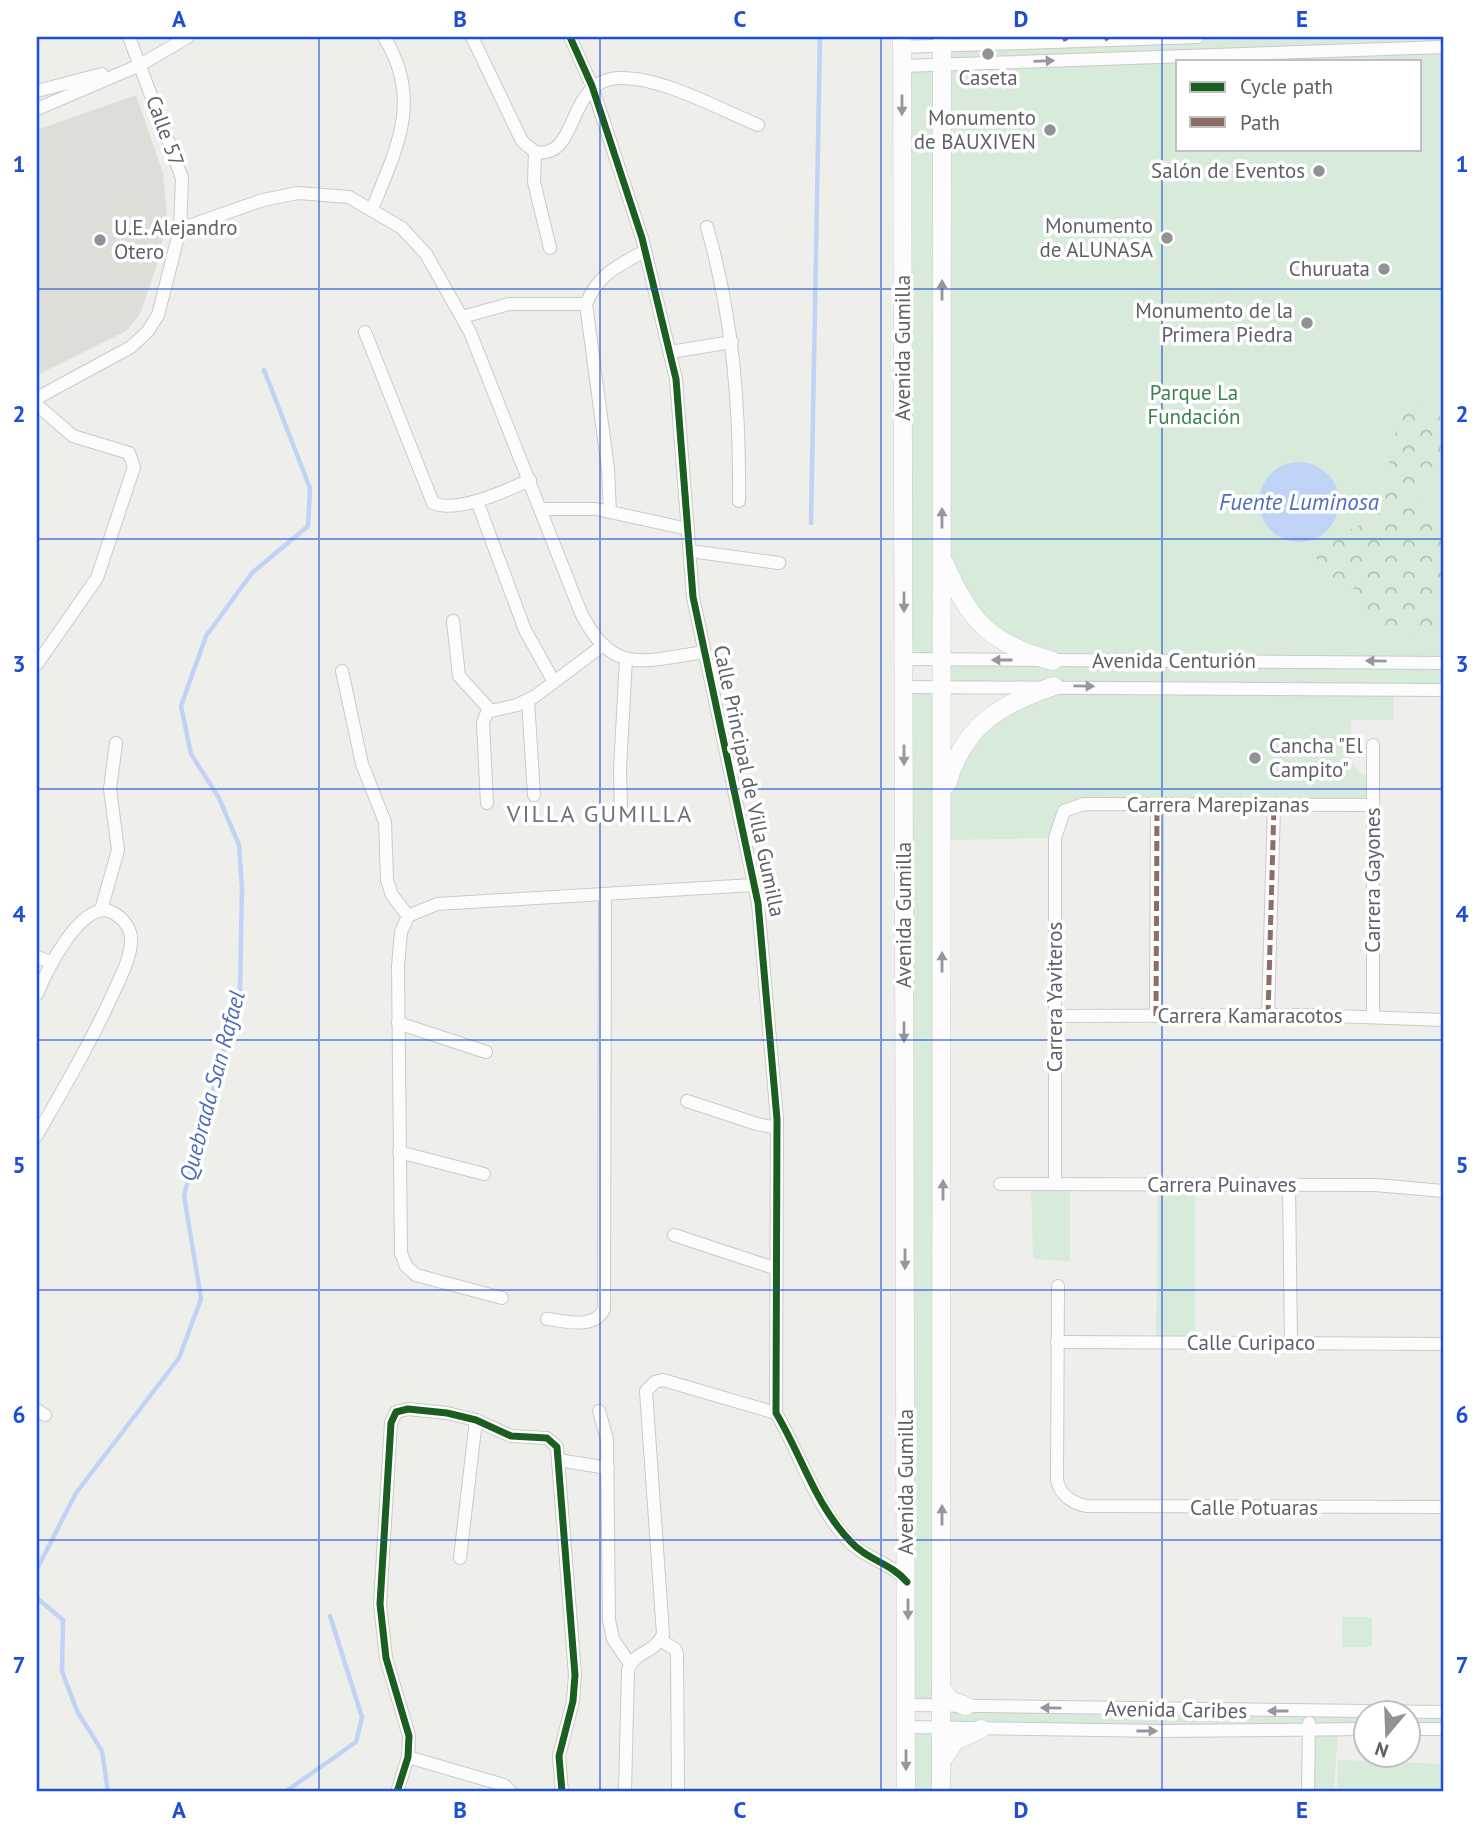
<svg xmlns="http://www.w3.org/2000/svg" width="1481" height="1829" viewBox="0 0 1481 1829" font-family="'PT Sans',sans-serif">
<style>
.education{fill:#deded8}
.green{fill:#d8eada;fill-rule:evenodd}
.forest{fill:url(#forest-crowns)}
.water{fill:#c0d3f6}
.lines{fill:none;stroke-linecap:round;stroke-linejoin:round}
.stream{stroke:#c0d3f6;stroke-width:4.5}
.street-casing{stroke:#cacaca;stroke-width:14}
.secondary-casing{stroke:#cbcbcc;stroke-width:19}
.street{stroke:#fcfcfc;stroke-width:12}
.secondary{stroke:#fcfcfc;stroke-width:18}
.quiet{stroke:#8d6e63;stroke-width:5;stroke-dasharray:10 5;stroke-linecap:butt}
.cycleway-casing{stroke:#fff;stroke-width:11}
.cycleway{stroke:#1b5e20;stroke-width:7}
.oneway{fill:#96979b}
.grid{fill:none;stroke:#1d4ed8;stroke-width:2;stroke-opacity:0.55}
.poi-dot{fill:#919295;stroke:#fff;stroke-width:2.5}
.labels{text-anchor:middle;stroke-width:7;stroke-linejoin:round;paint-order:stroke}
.poi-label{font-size:21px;fill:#5f6167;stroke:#fff;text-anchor:end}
.street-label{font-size:21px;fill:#5f6167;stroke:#fff}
.park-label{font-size:21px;fill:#3a834e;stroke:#fff}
.water-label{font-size:23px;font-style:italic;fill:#4f6dbf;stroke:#fff}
.quarter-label{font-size:24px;letter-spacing:2px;fill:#707379;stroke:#fff}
.neatline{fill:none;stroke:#1d4ed8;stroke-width:2.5}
.grid-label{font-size:23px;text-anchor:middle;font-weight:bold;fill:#1d4ed8}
</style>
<defs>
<pattern id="forest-crowns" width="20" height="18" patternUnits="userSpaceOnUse" patternTransform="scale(1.75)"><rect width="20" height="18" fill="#d8eada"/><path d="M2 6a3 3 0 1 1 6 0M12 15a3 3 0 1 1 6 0" fill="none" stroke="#b2c1b5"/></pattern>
</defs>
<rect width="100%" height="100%" fill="#eeeeea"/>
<path class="education" d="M 136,95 L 163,173 L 167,218 L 158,262 L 140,314 L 126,331 L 39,374 L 37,371 L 37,130 Z"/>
<g class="green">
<path d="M 942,37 L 1444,37 L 1444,690 L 1394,689 L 1393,720 L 1351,720 L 1351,763 L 1361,774 L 1372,774 L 1372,804 L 1073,804 L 1053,838 L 944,840 L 943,801 L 970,738 L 1032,695 L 942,687 L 942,660 L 1049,661 L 1000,641 L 942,558 ZM 1178,61 L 1420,61 L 1420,149 L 1178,149 Z"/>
<path d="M 940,66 L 940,659 L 906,658 L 904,67 Z"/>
<path d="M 906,688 L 940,689 L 940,1705 L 910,1704 Z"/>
<path d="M 1031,1185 L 1070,1185 L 1070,1261 L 1033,1259 Z"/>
<path d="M 1158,1187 L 1195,1187 L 1195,1341 L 1156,1341 Z"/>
<rect x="1342" y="1617" width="30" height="30"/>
<path d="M 941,1706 L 1444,1712 L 1444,1729 L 1408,1729 L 1408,1714 L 1366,1714 L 1365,1729 L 1338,1729 L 1334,1792 L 1308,1792 L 1309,1730 L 942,1729 Z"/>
<path d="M 910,1730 L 940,1731 L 940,1792 L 910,1792 Z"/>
<path d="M 1338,1760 L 1444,1764 L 1444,1792 L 1337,1792 Z"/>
</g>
<path class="forest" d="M 1416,402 L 1435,415 L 1444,418 L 1444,467 L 1422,487 L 1418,495 L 1433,524 L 1444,534 L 1444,580 L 1436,583 L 1434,600 L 1438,615 L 1429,634 L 1375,633 L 1364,622 L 1359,591 L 1325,578 L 1314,552 C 1321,540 1347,531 1360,525 C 1379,516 1399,429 1399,408 Z"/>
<circle class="water" cx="1299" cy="502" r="40"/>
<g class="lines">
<g class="stream">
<path d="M 811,523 L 820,37"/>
<path d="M 37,1569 L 76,1493 L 179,1358 L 201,1299 L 184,1195 L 240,992 L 242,887 L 239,845 L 219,798 L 191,754 L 181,706 L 206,636 L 252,573 L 308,526 L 310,488 L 264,370"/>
<path d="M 37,1598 L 63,1620 L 62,1671 L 77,1711 L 102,1751 L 108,1792"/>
<path d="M 285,1792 L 356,1742 L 362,1717 L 330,1616"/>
</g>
<defs>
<g id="street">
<path d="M 472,37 L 522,141 L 535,152 C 581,160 564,79 620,78 C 662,77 719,109 758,125"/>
<path d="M 570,37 L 592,86 L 642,238 L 676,379 L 693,597 L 758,903 L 777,1119 L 776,1413 C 802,1456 815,1508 852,1544 C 869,1560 891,1563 906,1580"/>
<path d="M 902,47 L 1198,37"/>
<path d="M 902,66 L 1444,47"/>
<path d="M 37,91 L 102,74"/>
<path d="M 37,109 L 140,65 L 188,37"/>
<path d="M 535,152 L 534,182 L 550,248"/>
<path d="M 372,209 C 397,148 423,99 384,37"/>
<path d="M 707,227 C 733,317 740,407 739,501"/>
<path d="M 180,229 L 263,200 L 298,193 L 349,197 L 402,228 L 426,254 L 470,332 L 581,613 C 613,676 643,661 704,652"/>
<path d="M 462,317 L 509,304 L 586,304"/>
<path d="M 365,332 L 433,503 C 457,514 507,490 530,480"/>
<path d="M 670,352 L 732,342"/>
<path d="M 37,398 L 131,347 L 148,331 L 158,315 L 180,229 L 182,178 L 129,37"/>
<path d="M 37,405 L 73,436 L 129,453 L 134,467 L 97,578 L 37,664"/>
<path d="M 477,501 L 525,630 L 554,682"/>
<path d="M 542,509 L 596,509 L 688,529"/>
<path d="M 610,512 L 608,469 L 586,304 C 598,274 619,265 645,251"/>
<path d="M 690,551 L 779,563"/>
<path d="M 453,621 L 459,676 L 490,710"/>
<path d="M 904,659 L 1444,663"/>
<path d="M 342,671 L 362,764 L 385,822 L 387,880 L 392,895 L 408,916"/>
<path d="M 904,687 L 1444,690"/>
<path d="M 528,700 L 534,795"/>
<path d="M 487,803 L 483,723 L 487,712 L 517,705 L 534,697 L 602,646"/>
<path d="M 621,816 L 620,769 L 626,659"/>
<path d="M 101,910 L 118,850 L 110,789 L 116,743"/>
<path d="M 37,957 L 51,962"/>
<path d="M 37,994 C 47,970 77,909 106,910 C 120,914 132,927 131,941 C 131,956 122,974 116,987 C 93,1039 65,1086 37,1135"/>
<path d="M 1268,1015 L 1274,805"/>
<path d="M 1055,1016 L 1307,1015 L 1444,1020"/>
<path d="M 1156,1016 L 1157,805"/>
<path d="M 1373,1016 L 1373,745"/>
<path d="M 398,1023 L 486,1052"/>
<path d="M 687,1101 L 757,1124 L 777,1128"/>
<path d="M 399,1152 L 484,1174"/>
<path d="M 1000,1184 L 1375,1185 L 1444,1191"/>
<path d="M 1055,1184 L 1055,838 L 1064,811 L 1084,804 L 1373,805"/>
<path d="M 1289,1186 L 1291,1343"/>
<path d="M 674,1235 L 774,1268"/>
<path d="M 1058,1286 L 1057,1480 C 1060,1495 1072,1503 1086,1506 L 1444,1507"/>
<path d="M 502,1298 L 416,1275 L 406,1266 L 401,1253 L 398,966 L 401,932 L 408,916 L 437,904 L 753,885"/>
<path d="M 547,1319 C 566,1321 594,1330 604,1309 L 605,894"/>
<path d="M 1057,1342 L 1444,1344"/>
<path d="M 37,1410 L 45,1415"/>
<path d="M 599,1411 L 607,1439 L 609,1620 L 613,1639 L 630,1664"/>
<path d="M 558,1460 L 608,1468"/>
<path d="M 460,1558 L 476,1420"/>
<path d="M 660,1640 L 675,1649 L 677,1654 L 678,1792"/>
<path d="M 908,1705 L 1444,1712"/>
<path d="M 906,1727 L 1162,1731 L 1366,1729"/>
<path d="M 1408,1729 L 1444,1729"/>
<path d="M 408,1757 L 504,1785 L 511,1792"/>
<path d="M 397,1792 L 408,1757 L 409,1736 L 386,1658 L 380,1604 L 391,1423 L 396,1412 L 408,1409 L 447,1413 L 476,1420 L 511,1436 L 547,1438 L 557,1447 L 575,1675 L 573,1701 L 559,1756 L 562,1792"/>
<path d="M 625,1792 L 628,1670 C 634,1651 656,1653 663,1634 L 646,1391 L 655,1382 L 663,1380 L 776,1413"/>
<path d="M 1308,1792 L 1309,1723"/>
</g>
<g id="secondary">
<path d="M 902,37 L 906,1792"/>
<path d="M 945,564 C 970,622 991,644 1053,661"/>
<path d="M 947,784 C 964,725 999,705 1054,686"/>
<path d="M 941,1688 L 950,1700 L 966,1706"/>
<path d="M 941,1762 L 955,1741 L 981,1729"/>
<path d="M 941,1792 L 942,37"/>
</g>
</defs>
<use href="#street" class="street-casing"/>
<use href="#secondary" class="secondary-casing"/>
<use href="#street" class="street"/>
<use href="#secondary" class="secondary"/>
<g class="quiet">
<path d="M 1064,37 L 1066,41"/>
<path d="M 1106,37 L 1108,40"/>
<path d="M 1268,1015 L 1274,805"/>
<path d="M 1156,1016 L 1157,805"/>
</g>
<defs>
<g id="cycleway">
<path d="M 570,37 L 592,86 L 642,238 L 676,379 L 693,597 L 758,903 L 777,1119 L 776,1413 C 802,1456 815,1505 851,1542 C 867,1560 891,1563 907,1582"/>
<path d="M 397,1792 L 408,1757 L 409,1736 L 386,1658 L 380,1604 L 391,1423 L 396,1412 L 408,1409 L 447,1413 L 476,1420 L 511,1436 L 547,1438 L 557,1447 L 575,1675 L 573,1701 L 559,1756 L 562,1792"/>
</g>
</defs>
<use href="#cycleway" class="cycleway-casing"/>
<use href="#cycleway" class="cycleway"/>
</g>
<defs><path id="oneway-solid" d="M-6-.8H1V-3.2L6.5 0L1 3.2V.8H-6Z" transform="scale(1.75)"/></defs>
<g class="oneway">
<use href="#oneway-solid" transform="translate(1044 61) rotate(-2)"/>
<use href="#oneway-solid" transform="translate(902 105) rotate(90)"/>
<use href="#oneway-solid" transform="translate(942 290) rotate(-90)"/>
<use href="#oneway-solid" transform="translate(942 518) rotate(-90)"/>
<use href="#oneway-solid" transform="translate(904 602) rotate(90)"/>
<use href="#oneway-solid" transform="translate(1002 660) rotate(-180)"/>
<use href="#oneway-solid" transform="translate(1376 661) rotate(-179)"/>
<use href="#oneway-solid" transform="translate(1084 686) rotate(1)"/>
<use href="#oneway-solid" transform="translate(904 755) rotate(90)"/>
<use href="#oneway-solid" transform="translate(942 962) rotate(-90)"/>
<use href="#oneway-solid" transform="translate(904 1032) rotate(90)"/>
<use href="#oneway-solid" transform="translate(943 1190) rotate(-90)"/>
<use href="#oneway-solid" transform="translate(905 1259) rotate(90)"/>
<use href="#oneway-solid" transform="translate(942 1515) rotate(-90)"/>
<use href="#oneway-solid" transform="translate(908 1609) rotate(90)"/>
<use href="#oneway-solid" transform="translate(1051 1708) rotate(-179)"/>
<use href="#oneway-solid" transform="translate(1278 1711) rotate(-180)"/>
<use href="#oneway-solid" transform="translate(1147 1731)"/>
<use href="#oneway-solid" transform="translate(906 1760) rotate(90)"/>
</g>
<path class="grid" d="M 319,37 L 319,1792M 600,37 L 600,1792M 881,37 L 881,1792M 1162,37 L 1162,1792M 37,289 L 1444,289M 37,539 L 1444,539M 37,789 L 1444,789M 37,1040 L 1444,1040M 37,1290 L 1444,1290M 37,1540 L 1444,1540"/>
<g class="poi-dot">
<circle cx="988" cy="54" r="7"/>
<circle cx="1050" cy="130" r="7"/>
<circle cx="1319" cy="171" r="7"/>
<circle cx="1167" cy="238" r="7"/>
<circle cx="100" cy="240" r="7"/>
<circle cx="1384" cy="269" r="7"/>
<circle cx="1307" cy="323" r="7"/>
<circle cx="1255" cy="758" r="7"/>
</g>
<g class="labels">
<g class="poi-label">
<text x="988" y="85" text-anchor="middle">Caseta</text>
<text x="1036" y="125">Monumento<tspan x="1036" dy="24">de BAUXIVEN</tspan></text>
<text x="1305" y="178">Salón de Eventos</text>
<text x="1153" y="233">Monumento<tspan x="1153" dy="24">de ALUNASA</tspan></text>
<text x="114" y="235" text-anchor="start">U.E. Alejandro<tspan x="114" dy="24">Otero</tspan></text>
<text x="1370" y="276">Churuata</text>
<text x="1293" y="318">Monumento de la<tspan x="1293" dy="24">Primera Piedra</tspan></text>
<text x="1269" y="753" text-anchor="start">Cancha "El<tspan x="1269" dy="24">Campito"</tspan></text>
</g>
<g class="street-label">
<text transform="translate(165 131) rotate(70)" y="7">Calle 57</text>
<text transform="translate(903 348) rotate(-90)" y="7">Avenida Gumilla</text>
<text x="1174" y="668">Avenida Centurión</text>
<text transform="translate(749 781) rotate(78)" y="7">Calle Principal de Villa Gumilla</text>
<text x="1218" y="812">Carrera Marepizanas</text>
<text transform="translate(1373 880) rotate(-90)" y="7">Carrera Gayones</text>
<text transform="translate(904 915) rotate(-90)" y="7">Avenida Gumilla</text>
<text transform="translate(1055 997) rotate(-90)" y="7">Carrera Yaviteros</text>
<text x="1250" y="1023">Carrera Kamaracotos</text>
<text x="1222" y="1192">Carrera Puinaves</text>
<text x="1251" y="1350">Calle Curipaco</text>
<text transform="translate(906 1482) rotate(-90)" y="7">Avenida Gumilla</text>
<text x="1254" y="1515">Calle Potuaras</text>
<text transform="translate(1176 1710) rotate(1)" y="7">Avenida Caribes</text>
</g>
<g class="park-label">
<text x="1194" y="400">Parque La<tspan x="1194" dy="24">Fundación</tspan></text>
</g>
<g class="water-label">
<text x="1299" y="510">Fuente Luminosa</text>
<text transform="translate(212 1086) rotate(-75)" y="8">Quebrada San Rafael</text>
</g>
<g class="quarter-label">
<text x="600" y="822">VILLA GUMILLA</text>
</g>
</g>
<rect width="1481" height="1829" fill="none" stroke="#ffffff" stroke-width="77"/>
<rect x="1176" y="60" width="245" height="91" fill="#ffffff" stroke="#bfc0c2" stroke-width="2"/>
<rect x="1190" y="82" width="35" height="10" fill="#1b5e20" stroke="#bfc0c2" stroke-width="2"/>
<text x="1240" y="94" font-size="21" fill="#5f6167">Cycle path</text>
<rect x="1190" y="117" width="35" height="10" fill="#8d6e63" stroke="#bfc0c2" stroke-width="2"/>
<text x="1240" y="130" font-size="21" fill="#5f6167">Path</text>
<g transform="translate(1387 1734) rotate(199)"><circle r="33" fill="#ffffff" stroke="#bfc0c2" stroke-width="2"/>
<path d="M0-5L12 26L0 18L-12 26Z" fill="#919295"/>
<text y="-10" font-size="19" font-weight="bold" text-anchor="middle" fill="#5f6167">N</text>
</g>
<rect x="38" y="38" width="1404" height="1752" class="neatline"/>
<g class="grid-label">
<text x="179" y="27">A</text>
<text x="460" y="27">B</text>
<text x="740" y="27">C</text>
<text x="1021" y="27">D</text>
<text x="1302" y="27">E</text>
<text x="19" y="172">1</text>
<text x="1462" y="172">1</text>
<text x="19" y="422">2</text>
<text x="1462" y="422">2</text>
<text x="19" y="672">3</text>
<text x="1462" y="672">3</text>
<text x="19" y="922">4</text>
<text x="1462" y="922">4</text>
<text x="19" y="1173">5</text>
<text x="1462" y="1173">5</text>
<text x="19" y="1423">6</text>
<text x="1462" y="1423">6</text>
<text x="19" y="1673">7</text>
<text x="1462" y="1673">7</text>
<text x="179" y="1818">A</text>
<text x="460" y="1818">B</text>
<text x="740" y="1818">C</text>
<text x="1021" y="1818">D</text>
<text x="1302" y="1818">E</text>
</g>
</svg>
